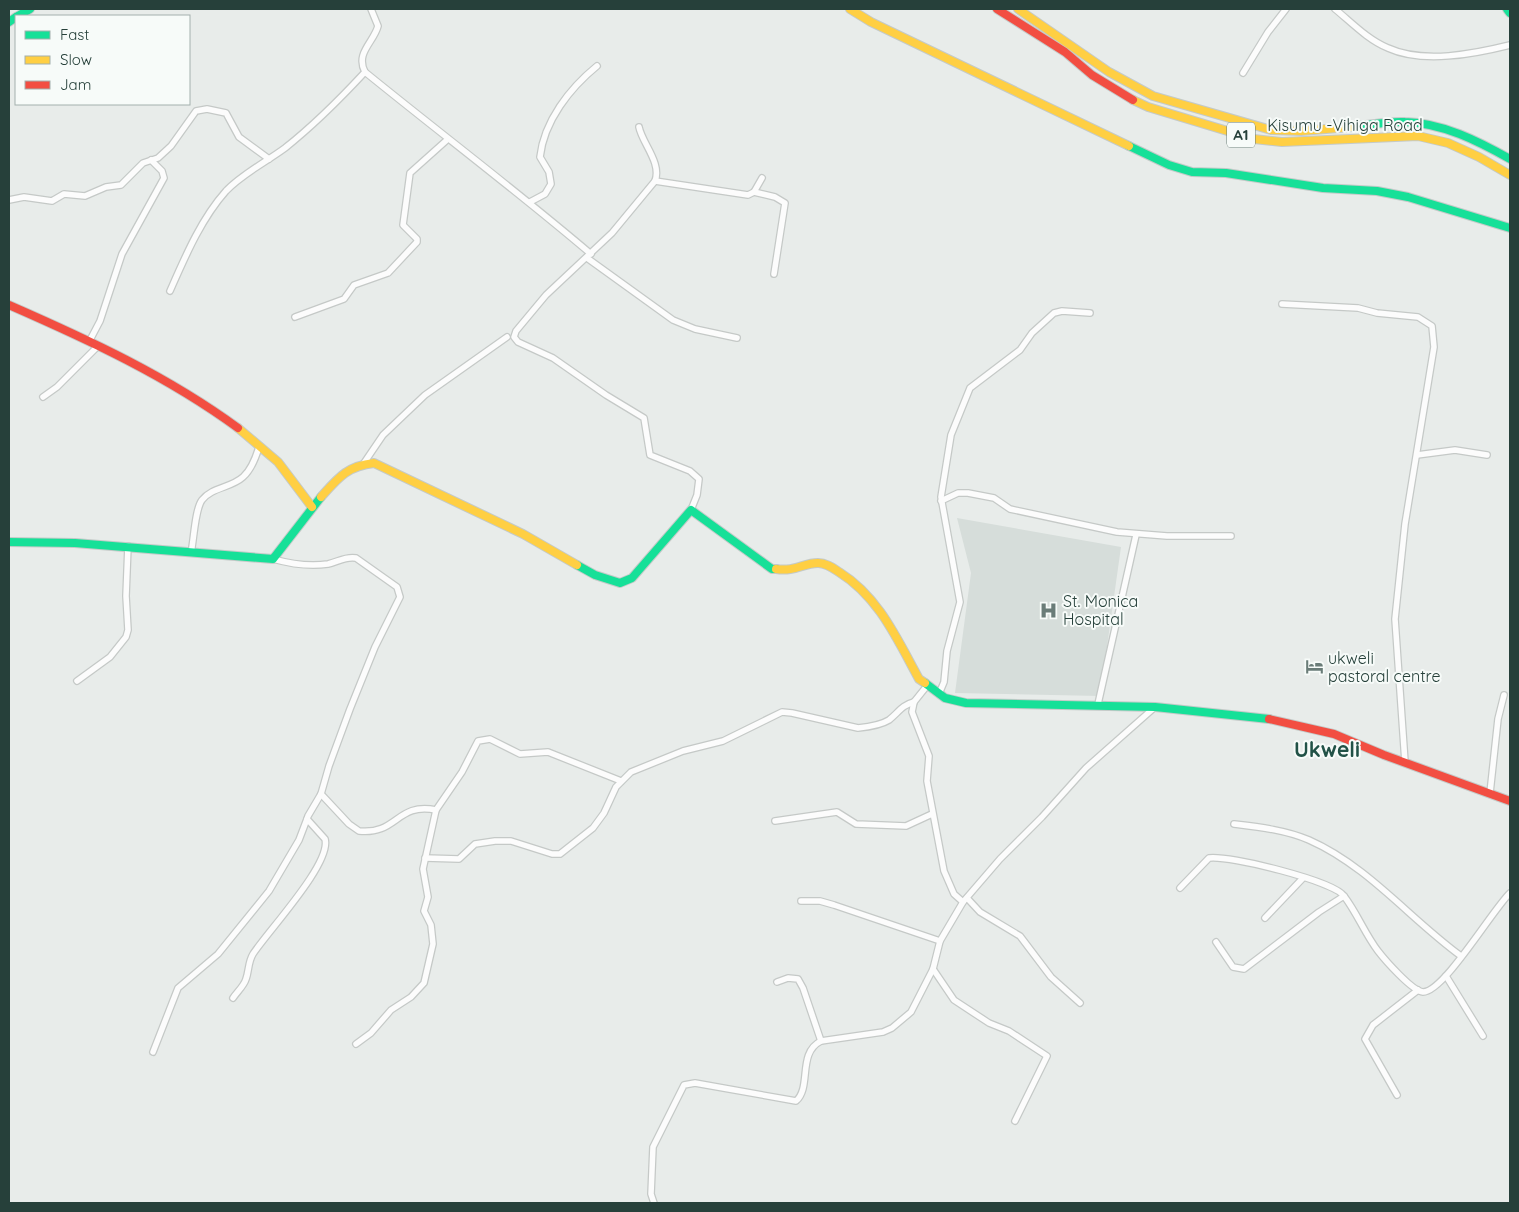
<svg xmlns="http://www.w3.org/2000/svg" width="1519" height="1212" viewBox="0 0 1519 1212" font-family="Quicksand,sans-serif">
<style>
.built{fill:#d6ddda}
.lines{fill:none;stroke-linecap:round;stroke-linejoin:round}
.street-casing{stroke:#c5c9c7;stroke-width:8}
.fast-casing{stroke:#c4cac8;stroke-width:10}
.slow-casing{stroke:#c4cac8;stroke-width:10}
.jam-casing{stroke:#c4cac8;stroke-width:10}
.street{stroke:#fcfcfc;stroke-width:5.5}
.fast{stroke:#16e098;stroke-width:8}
.slow{stroke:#ffcf43;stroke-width:8}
.jam{stroke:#f24e42;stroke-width:8}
.labels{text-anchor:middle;stroke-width:4;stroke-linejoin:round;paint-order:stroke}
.shield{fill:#f7fbf9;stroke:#657873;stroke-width:1}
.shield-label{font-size:15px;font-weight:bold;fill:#26403a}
.street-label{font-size:16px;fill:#26403a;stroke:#f7fbf9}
.poi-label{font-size:16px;fill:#26403a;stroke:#f7fbf9;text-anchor:start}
.district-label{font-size:21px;font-weight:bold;fill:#225247;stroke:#f7fbf9}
</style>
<rect width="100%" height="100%" fill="#e8ecea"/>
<path class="built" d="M 957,518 L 1121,547 L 1100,696 L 955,693 L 971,573 Z"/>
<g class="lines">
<defs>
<g id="street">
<path d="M 371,9 L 378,26 C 374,42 355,53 365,72 C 440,133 517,191 591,254"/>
<path d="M 1335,9 C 1351,22 1368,40 1388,48 C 1423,64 1474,54 1510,45"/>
<path d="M 1243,73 L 1268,32 L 1286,9"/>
<path d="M 639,127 C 642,143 662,163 655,181 L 612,233 L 546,295 L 516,331 L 514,337 L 518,342 L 553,358 L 606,395 L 644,418 L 650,455 L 690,471 L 699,479 L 697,495 L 691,510"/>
<path d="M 655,181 L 748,195 L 754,192 L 762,178"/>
<path d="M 754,192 L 775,197 L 785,203 L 774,274"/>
<path d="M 9,200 L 24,197 L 52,201 L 64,194 L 85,196 L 106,187 L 121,185 L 143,163 L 158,158 L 171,146 L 196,111 L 207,109 L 226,113 L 239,137 L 269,159"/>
<path d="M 530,202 L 545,194 L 551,184 L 549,172 L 540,157 C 544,121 570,88 597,66"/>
<path d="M 587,258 L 673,320 L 695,329 L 737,338"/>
<path d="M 170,291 C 185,257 201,219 226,191 C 242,174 266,162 285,148 C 314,125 340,99 365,72"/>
<path d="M 1282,304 L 1358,308 L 1377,313 L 1418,317 L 1432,326 L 1434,347 L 1405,524 L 1395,619 L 1405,762"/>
<path d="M 295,317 L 344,299 L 354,285 L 388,273 L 417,242 L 417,239 L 403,225 L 410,173 L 448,139"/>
<path d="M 90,340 L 100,321 L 122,254 L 164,178 L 162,171 L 151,160"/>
<path d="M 43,397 L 57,387 L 98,346"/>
<path d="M 1417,455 L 1455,450 L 1487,455"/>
<path d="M 364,463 L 383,435 L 425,395 L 507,337"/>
<path d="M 941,501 L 958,493 L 968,493 L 994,498 L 1010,509 L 1117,532 L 1167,536 L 1231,536"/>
<path d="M 191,553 C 194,539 195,509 202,500 C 212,487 231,488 243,477 C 251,470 256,457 259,447"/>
<path d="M 77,681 L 110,657 L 126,637 L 128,630 L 126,596 L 128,546"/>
<path d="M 926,687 L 914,702 L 912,712 L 929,756 L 927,781 L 944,871 L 954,894 L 963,902"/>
<path d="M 939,694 L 944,682 L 947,651 L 960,602 L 941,497 L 951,435 L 970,388 L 1020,350 L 1032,333 L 1054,313 L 1062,311 L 1090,313"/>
<path d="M 1098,704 L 1136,535"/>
<path d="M 1490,793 L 1498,719 L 1504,695"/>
<path d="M 321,794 L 349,824 L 359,831 C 398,835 396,802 436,810"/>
<path d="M 775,821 L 837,812 L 856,824 L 906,826 L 932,814"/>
<path d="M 1234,824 C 1259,827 1286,830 1309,840 C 1368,866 1410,919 1461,956"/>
<path d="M 425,858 L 459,859 L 475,844 L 495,841 L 511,841 L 552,854 L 560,854 L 593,828 L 604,813 L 616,787 L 631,772 L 683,751 L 723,741 L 782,712 L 792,713 L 858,728 C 868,727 881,725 889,720 C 898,713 902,705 914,702"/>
<path d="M 1180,888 L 1209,858 C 1229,855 1334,881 1344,896"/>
<path d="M 967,898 L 980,912 L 1020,936 L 1051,977 L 1080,1003"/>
<path d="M 801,901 L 820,901 L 834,905 L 940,941"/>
<path d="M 1265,918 L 1303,878"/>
<path d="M 1216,942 L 1233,967 L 1244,969 L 1319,912 L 1344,896 C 1357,913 1365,934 1378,951 C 1385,960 1412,991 1423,992 C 1444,992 1493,909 1510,893"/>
<path d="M 933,969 L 954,1000 L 989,1023 L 1009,1031 L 1047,1056 L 1015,1121"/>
<path d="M 1446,976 L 1483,1036"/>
<path d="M 777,982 L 788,978 L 798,979 L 803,988 L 821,1041"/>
<path d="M 233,998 C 237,992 244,986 246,979 C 249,971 248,962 253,954 C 268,931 332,863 325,839 L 307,819 L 308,816 L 321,794 L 329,766 L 350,709 L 375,647 L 400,597 L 397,587 L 356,558 C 345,556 338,562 328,564 C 309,567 291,564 273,559"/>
<path d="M 356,1044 L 371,1033 L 391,1010 L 411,997 L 424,983 L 433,944 L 431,925 L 424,911 L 428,897 L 423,869 L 436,810 L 462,772 L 478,741 L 490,739 L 520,754 L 548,752 L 621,781"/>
<path d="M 153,1052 L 178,988 L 218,954 L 269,891 L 299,840 L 307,819"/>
<path d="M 1397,1095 L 1365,1039 L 1373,1025 L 1418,990"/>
<path d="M 654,1203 L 651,1194 L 653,1147 L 684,1085 L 695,1083 L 796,1101 C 812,1087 797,1053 821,1041 L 883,1032 L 892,1028 L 911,1012 L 933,969 L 940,941 L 963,902 L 1000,859 L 1042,817 L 1086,768 L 1155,707"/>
</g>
<g id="fast">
<path d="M 1507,9 L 1510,13"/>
<path d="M 18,16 L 30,9"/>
<path d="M 9,22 L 16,17"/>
<path d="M 1351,127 C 1369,125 1388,121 1405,122 C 1443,123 1478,141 1510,159"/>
<path d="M 1129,146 L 1169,165 L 1192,172 L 1226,173 L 1323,188 L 1377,191 L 1408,197 L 1510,228"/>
<path d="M 9,542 L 75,543 L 273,559 L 321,497"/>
<path d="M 577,565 L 595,575 L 620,583 L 632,578 L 691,510 L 772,569 L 776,569"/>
<path d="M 925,683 L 945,698 L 966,703 L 1155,707 L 1269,719"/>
</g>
<g id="slow">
<path d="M 850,9 L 871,22 L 1129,146"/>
<path d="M 1018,9 L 1109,72 L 1153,96 L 1271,130 L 1301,131 L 1351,127"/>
<path d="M 1133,100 L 1148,107 L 1254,139 L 1282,142 L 1418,136 L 1448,143 L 1479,157 L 1510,175"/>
<path d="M 238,428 L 278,462 L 312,507"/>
<path d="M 321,497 C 338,478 347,466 374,463 L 523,534 L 577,565"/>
<path d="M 776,569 C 795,572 803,563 818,563 C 826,563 833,568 839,572 C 879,597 897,639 919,679 L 925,683"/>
</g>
<g id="jam">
<path d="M 997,9 L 1065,52 L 1092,75 L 1133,100"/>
<path d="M 9,305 C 89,340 167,376 238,428"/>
<path d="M 1269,719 L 1334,734 L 1384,755 L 1510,801"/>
</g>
</defs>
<use href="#street" class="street-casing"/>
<use href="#fast" class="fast-casing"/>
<use href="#slow" class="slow-casing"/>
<use href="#jam" class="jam-casing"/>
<use href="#street" class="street"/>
<use href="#fast" class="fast"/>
<use href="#slow" class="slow"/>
<use href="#jam" class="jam"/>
</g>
<defs>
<symbol id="hospital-bare" viewBox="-9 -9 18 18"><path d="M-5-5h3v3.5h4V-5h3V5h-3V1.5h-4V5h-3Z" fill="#6a7c78" stroke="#f7fbf9" stroke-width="2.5" paint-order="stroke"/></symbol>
<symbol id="hotel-bare" viewBox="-9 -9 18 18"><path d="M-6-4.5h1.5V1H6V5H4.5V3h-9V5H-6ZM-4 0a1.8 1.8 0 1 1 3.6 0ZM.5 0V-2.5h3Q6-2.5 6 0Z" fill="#6a7c78" stroke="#f7fbf9" stroke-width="2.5" paint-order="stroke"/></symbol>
</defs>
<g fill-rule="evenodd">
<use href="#hospital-bare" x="1036" y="598" width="25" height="25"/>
<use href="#hotel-bare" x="1302" y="654" width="25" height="25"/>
</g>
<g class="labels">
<rect class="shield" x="1227" y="122.5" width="28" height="25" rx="4"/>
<g class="shield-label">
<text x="1241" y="140">A1</text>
</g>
<g class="street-label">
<text x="1345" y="131">Kisumu -Vihiga Road</text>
</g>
<g class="poi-label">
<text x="1063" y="607">St. Monica<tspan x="1063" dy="18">Hospital</tspan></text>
<text x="1328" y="664">ukweli<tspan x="1328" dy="18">pastoral centre</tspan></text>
</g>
<g class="district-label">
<text x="1327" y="757">Ukweli</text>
</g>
</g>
<rect width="1519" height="1212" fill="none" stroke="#26403a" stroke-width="20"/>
<rect x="15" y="15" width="175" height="90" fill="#f7fbf9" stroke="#a3b0ad"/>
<rect x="25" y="31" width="25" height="8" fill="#16e098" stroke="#a3b0ad"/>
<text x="60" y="40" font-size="15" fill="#26403a">Fast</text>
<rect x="25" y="56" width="25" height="8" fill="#ffcf43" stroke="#a3b0ad"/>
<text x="60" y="65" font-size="15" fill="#26403a">Slow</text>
<rect x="25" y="81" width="25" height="8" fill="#f24e42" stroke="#a3b0ad"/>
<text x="60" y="90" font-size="15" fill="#26403a">Jam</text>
</svg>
